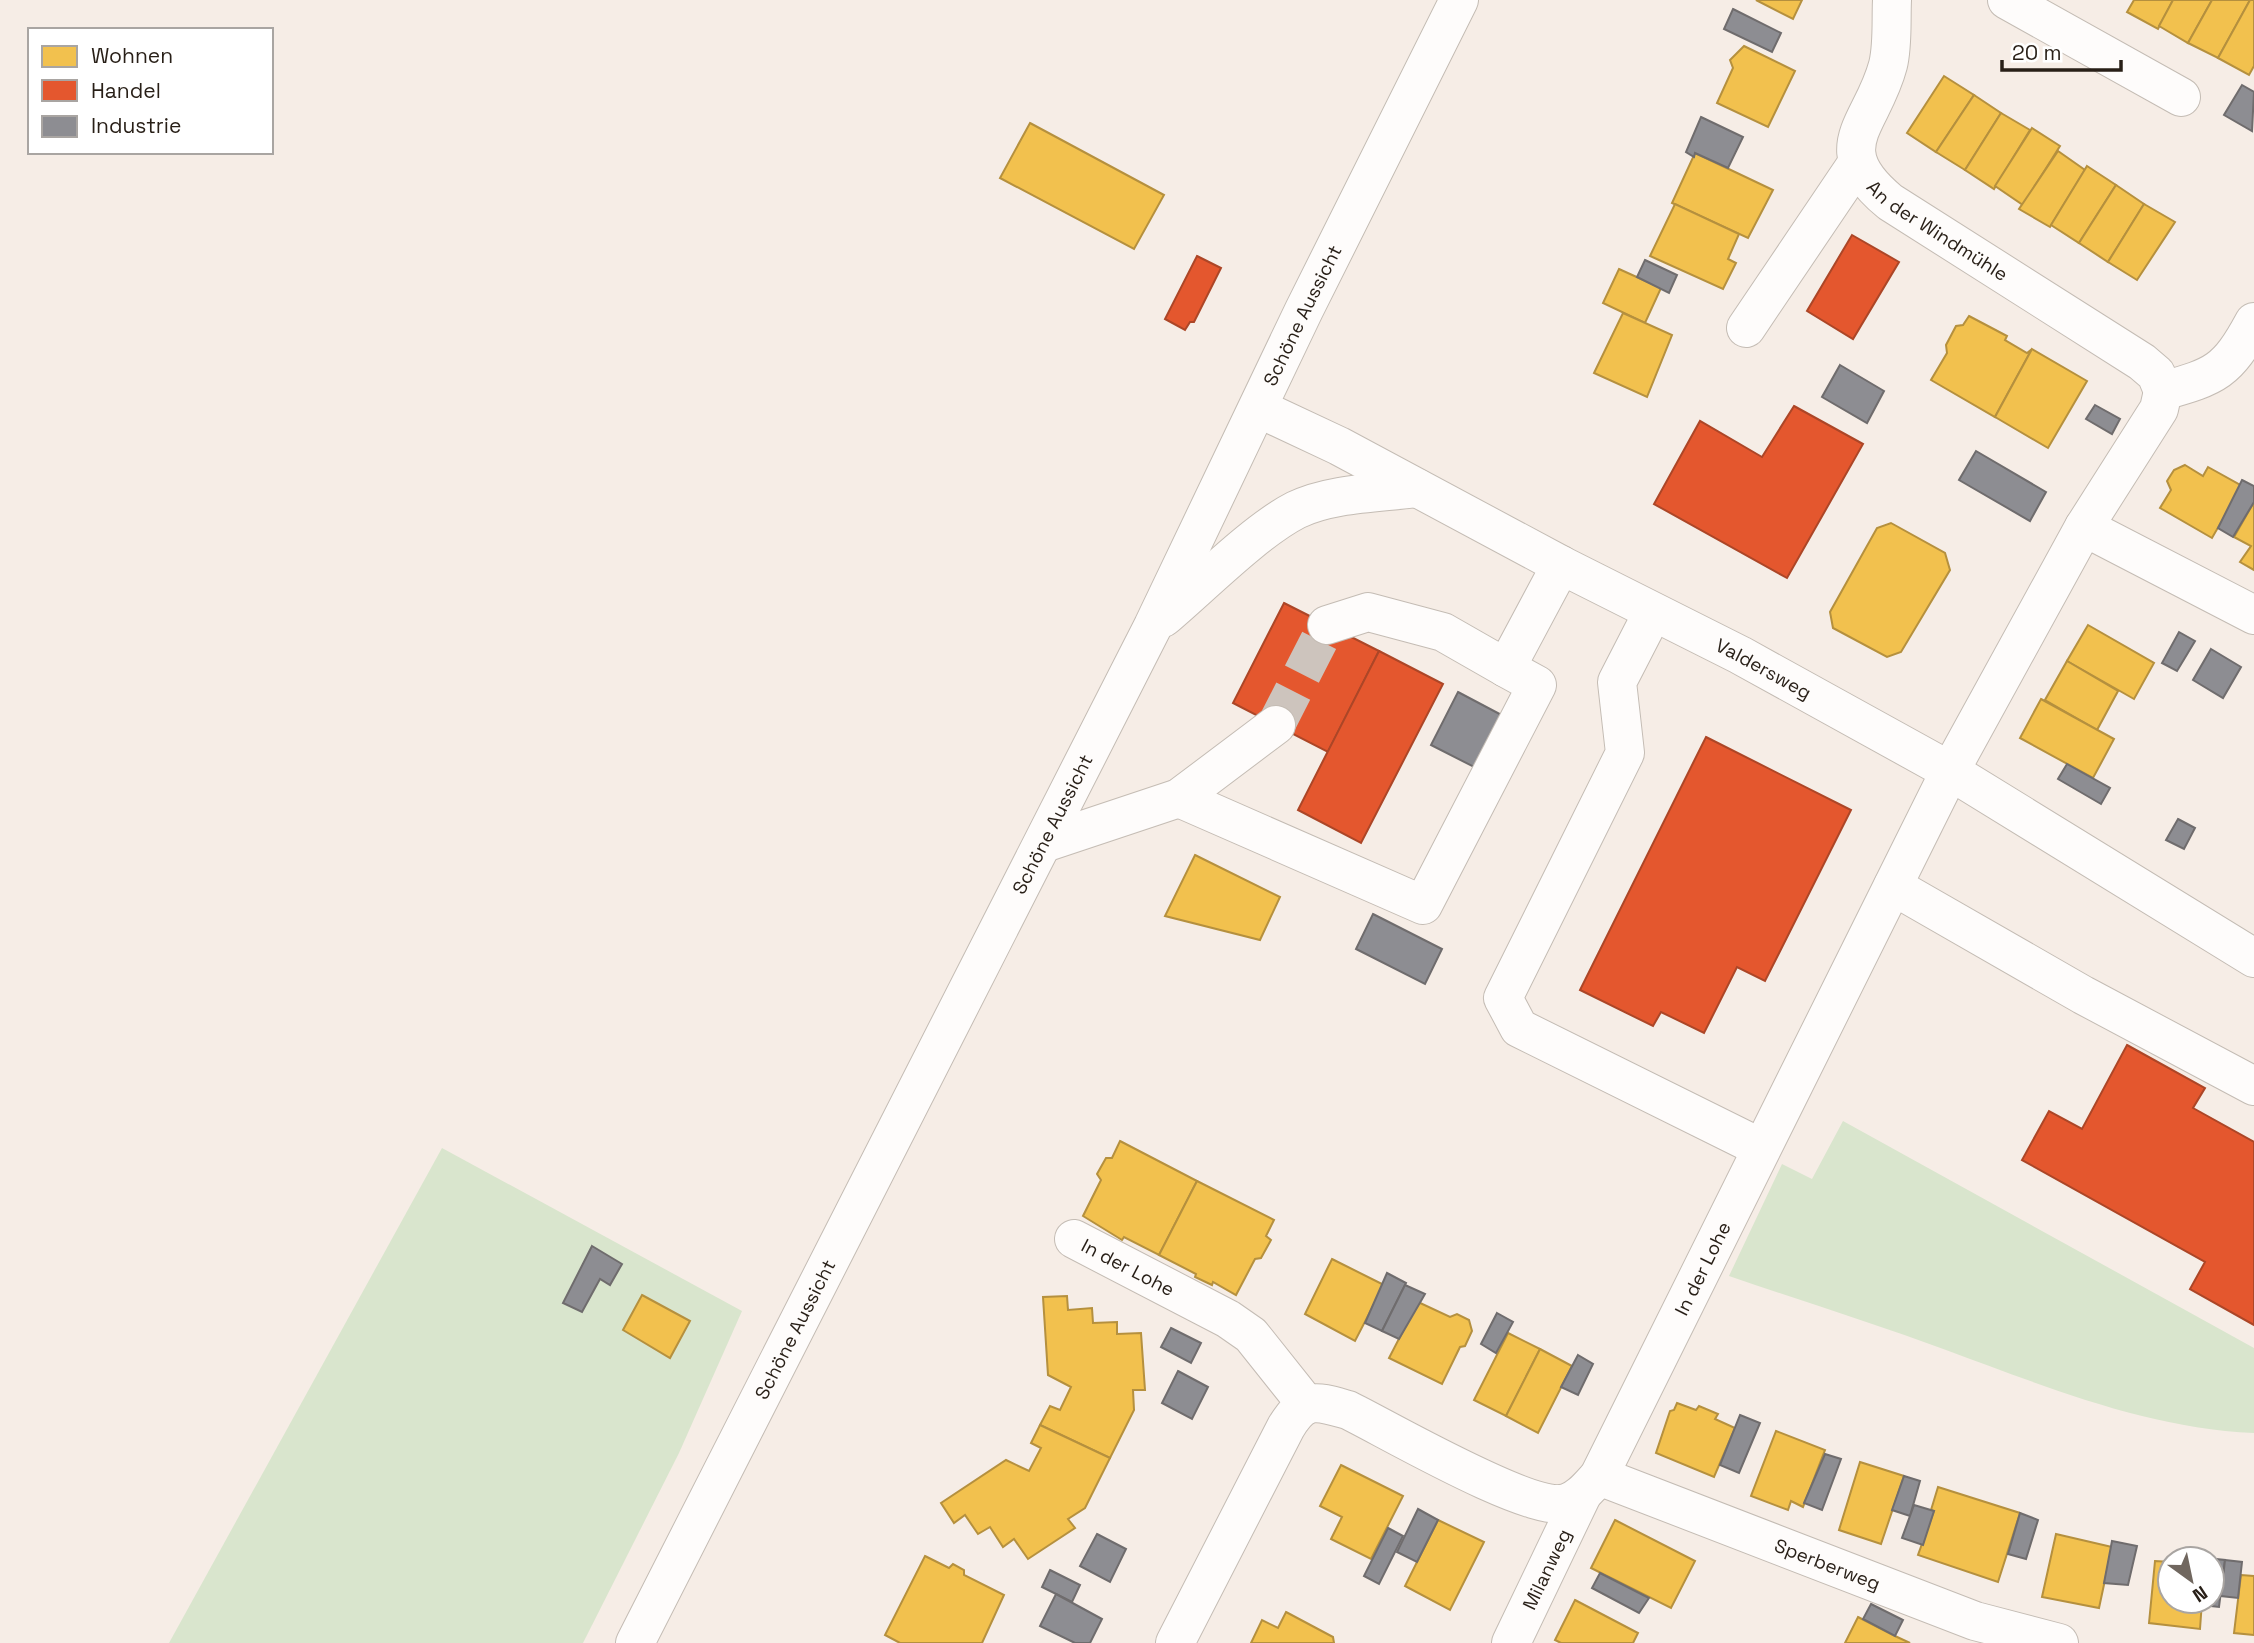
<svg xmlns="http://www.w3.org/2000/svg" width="2254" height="1643" viewBox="0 0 2254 1643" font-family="'Space Grotesk',sans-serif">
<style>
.green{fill:#d9e5cd}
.homes{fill:#f2c14e;stroke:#b5903e;stroke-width:2}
.shops{fill:#e4572e;stroke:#ac4627;stroke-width:2}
.industry{fill:#8d8d92;stroke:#6f6c6d;stroke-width:2}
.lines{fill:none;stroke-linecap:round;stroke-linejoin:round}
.minor-tunnel{stroke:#cdc4bd;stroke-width:38;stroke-dasharray:38 19;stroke-linecap:butt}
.minor-casing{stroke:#c4bcb4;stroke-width:40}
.major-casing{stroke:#c4bcb4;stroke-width:40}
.minor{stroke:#fefcfb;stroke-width:38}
.major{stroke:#fefcfb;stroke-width:38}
.labels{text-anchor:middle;stroke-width:7;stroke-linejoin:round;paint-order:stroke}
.street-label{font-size:19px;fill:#281f17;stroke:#fff}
</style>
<rect width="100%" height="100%" fill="#f6ede6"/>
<g class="green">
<path d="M 1843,1121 L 2254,1348 L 2254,1433 C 2146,1428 2047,1387 1946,1350 C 1875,1324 1802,1301 1729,1276 L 1782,1164 L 1812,1179 Z"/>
<path d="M 442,1148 L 742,1311 L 679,1453 L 583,1643 L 169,1643 Z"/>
</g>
<g class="homes">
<path d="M 1756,0 L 1802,0 L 1793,19 Z"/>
<path d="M 2134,0 L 2173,0 L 2158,29 L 2127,12 Z"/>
<path d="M 2173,0 L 2212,0 L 2188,43 L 2159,26 Z"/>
<path d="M 2212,0 L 2250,0 L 2218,58 L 2188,43 Z"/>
<path d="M 2250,0 L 2254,0 L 2254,66 L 2249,75 L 2218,58 Z"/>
<path d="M 1744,46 L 1795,71 L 1768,127 L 1717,103 L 1733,68 L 1730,60 Z"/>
<path d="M 1944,76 L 1974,95 L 1936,152 L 1907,133 Z"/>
<path d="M 1974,95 L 2001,113 L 1965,170 L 1936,152 Z"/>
<path d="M 2001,113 L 2030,130 L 1994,189 L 1965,170 Z"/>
<path d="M 1030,123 L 1164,195 L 1134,249 L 1000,178 Z"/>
<path d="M 2032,128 L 2060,146 L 2023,205 L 1995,186 Z"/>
<path d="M 2058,151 L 2085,170 L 2050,227 L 2019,209 Z"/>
<path d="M 1695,153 L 1773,190 L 1748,238 L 1672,203 Z"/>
<path d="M 2087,166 L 2116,185 L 2079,243 L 2051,225 Z"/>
<path d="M 2116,185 L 2144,204 L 2108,262 L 2079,243 Z"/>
<path d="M 1675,204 L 1739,234 L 1728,259 L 1736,263 L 1723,289 L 1650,256 Z"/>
<path d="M 2144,204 L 2175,222 L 2137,280 L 2108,262 Z"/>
<path d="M 1619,269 L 1661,288 L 1645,323 L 1603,303 Z"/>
<path d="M 1623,313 L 1672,335 L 1647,397 L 1594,373 Z"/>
<path d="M 1969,316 L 2007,336 L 2005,340 L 2027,353 L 2032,349 L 1995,417 L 1931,380 L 1947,353 L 1946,345 L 1956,326 L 1963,325 Z"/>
<path d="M 2032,349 L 2087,381 L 2048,448 L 1995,417 Z"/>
<path d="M 2185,465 L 2203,476 L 2208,467 L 2242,486 L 2212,538 L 2160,508 L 2171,490 L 2167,481 L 2174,470 Z"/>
<path d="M 2254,502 L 2254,570 L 2240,562 L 2251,546 L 2234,537 Z"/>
<path d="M 1891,523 L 1945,553 L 1950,570 L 1901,652 L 1887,657 L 1833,628 L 1830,612 L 1877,528 Z"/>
<path d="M 2088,625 L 2154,663 L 2134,699 L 2067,661 Z"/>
<path d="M 2067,661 L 2118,691 L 2097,730 L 2045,700 Z"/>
<path d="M 2041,699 L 2114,739 L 2093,778 L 2020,738 Z"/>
<path d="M 1195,855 L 1280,897 L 1260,940 L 1165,916 Z"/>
<path d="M 1120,1141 L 1197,1181 L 1159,1255 L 1124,1237 L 1122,1240 L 1083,1216 L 1101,1180 L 1097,1174 L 1106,1158 L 1112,1158 Z"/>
<path d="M 1197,1181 L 1274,1220 L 1266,1236 L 1271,1240 L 1261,1258 L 1255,1259 L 1236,1295 L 1213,1282 L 1212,1285 L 1195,1277 L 1196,1274 L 1159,1255 Z"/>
<path d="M 1332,1259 L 1384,1285 L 1355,1341 L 1305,1314 Z"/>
<path d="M 642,1295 L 690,1321 L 670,1358 L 623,1330 Z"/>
<path d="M 1067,1296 L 1068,1310 L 1092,1308 L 1093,1323 L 1117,1322 L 1117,1334 L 1141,1333 L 1145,1390 L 1133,1390 L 1134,1410 L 1110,1458 L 1040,1425 L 1050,1406 L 1060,1410 L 1071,1387 L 1048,1375 L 1043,1297 Z"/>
<path d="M 1418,1302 L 1450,1317 L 1457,1314 L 1469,1320 L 1472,1331 L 1465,1346 L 1460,1347 L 1442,1384 L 1389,1358 Z"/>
<path d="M 1508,1333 L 1540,1349 L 1506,1416 L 1474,1400 Z"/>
<path d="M 1540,1349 L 1572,1366 L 1538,1433 L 1506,1416 Z"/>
<path d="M 1677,1403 L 1696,1410 L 1699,1406 L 1718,1414 L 1715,1419 L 1735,1428 L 1714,1477 L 1656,1453 L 1670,1411 L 1674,1410 Z"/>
<path d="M 1040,1425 L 1110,1458 L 1085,1508 L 1068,1519 L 1075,1528 L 1028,1559 L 1014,1539 L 1003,1547 L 990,1527 L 978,1534 L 965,1515 L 954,1523 L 941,1503 L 1006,1460 L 1029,1471 L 1041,1448 L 1031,1443 Z"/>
<path d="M 1776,1431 L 1825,1450 L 1803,1507 L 1791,1501 L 1788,1510 L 1751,1496 Z"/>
<path d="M 1860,1462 L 1904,1476 L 1881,1544 L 1839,1530 Z"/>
<path d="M 1341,1465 L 1403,1496 L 1371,1559 L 1331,1539 L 1342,1517 L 1320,1506 Z"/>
<path d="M 1938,1487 L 2020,1513 L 1998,1582 L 1918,1555 L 1934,1511 L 1931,1510 Z"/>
<path d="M 1438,1520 L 1484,1542 L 1450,1610 L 1405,1586 Z"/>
<path d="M 1615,1520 L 1695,1561 L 1671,1608 L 1591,1568 Z"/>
<path d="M 2056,1534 L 2112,1547 L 2099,1608 L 2042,1597 Z"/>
<path d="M 925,1556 L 949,1568 L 953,1564 L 964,1570 L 964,1575 L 1004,1595 L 982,1643 L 900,1643 L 885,1635 Z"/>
<path d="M 2155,1561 L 2170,1562 L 2170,1601 L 2202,1601 L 2200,1629 L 2149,1623 Z"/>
<path d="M 2241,1575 L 2254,1576 L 2254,1635 L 2234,1633 Z"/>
<path d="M 1575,1600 L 1638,1633 L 1633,1643 L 1561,1643 L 1555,1640 Z"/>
<path d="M 1286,1612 L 1333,1637 L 1334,1643 L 1251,1643 L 1262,1620 L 1278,1628 Z"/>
<path d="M 1858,1617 L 1895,1636 L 1910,1643 L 1845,1643 Z"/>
</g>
<g class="shops">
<path d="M 1852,235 L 1899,262 L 1853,339 L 1807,311 Z"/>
<path d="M 1197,256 L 1221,268 L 1194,322 L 1190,322 L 1185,330 L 1165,319 Z"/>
<path d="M 1794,406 L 1863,444 L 1787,578 L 1654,504 L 1700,421 L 1762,457 Z"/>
<path d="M 1284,603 L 1379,651 L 1328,752 L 1233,703 Z"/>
<path d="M 1379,651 L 1443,684 L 1361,843 L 1298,810 Z"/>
<path d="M 1706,737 L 1851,810 L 1765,981 L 1737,967 L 1704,1033 L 1661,1012 L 1653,1026 L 1580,990 Z"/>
<path d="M 2127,1045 L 2205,1088 L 2193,1108 L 2254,1142 L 2254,1325 L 2190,1289 L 2205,1262 L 2022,1160 L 2049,1111 L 2082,1129 Z"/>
</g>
<g class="industry">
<path d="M 1733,9 L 1781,33 L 1772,52 L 1724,29 Z"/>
<path d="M 2242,85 L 2254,92 L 2252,131 L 2224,115 Z"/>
<path d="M 1701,117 L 1743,137 L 1728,168 L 1695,153 L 1694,157 L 1686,152 Z"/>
<path d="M 1645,260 L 1677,275 L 1669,293 L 1637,277 Z"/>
<path d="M 1840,365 L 1884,391 L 1867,423 L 1822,397 Z"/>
<path d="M 2095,405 L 2120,419 L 2112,434 L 2086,419 Z"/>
<path d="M 1976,451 L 2046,492 L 2030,521 L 1959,480 Z"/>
<path d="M 2242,480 L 2254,486 L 2254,502 L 2233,537 L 2218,528 Z"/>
<path d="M 2179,632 L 2195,641 L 2177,671 L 2162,663 Z"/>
<path d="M 2211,649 L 2241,667 L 2223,698 L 2193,680 Z"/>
<path d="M 1458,692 L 1511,720 L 1484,772 L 1431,745 Z"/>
<path d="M 2067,764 L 2110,788 L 2101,804 L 2058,779 Z"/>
<path d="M 2178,819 L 2195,828 L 2184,849 L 2166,840 Z"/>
<path d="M 1373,914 L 1442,949 L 1425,984 L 1356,949 Z"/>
<path d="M 592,1246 L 622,1264 L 610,1285 L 600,1279 L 582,1312 L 563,1303 Z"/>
<path d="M 1387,1273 L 1406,1283 L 1382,1331 L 1365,1323 Z"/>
<path d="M 1405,1285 L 1425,1294 L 1399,1339 L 1382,1331 Z"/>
<path d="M 1497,1313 L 1513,1322 L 1496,1353 L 1481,1344 Z"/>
<path d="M 1171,1328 L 1201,1343 L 1191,1363 L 1161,1347 Z"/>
<path d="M 1578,1355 L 1593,1364 L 1578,1395 L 1561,1387 Z"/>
<path d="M 1178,1371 L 1208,1387 L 1192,1419 L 1162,1403 Z"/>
<path d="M 1740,1415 L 1760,1423 L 1739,1473 L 1720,1465 Z"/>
<path d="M 1825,1454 L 1841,1459 L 1822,1510 L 1804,1503 Z"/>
<path d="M 1904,1476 L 1920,1481 L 1910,1516 L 1892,1510 Z"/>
<path d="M 1914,1505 L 1934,1511 L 1923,1545 L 1902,1538 Z"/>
<path d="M 1418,1509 L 1438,1520 L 1417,1562 L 1397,1552 Z"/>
<path d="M 2020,1513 L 2038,1520 L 2026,1559 L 2008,1554 Z"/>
<path d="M 1388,1528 L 1403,1536 L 1379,1584 L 1364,1576 Z"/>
<path d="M 1097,1534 L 1126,1549 L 1110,1582 L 1080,1566 Z"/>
<path d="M 2112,1541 L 2137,1546 L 2128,1585 L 2104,1583 Z"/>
<path d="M 2206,1558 L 2225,1560 L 2219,1607 L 2202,1605 L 2202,1601 L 2212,1601 L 2212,1559 Z"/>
<path d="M 2225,1560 L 2242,1562 L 2238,1598 L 2221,1596 Z"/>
<path d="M 1050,1570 L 1080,1585 L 1072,1602 L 1042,1587 Z"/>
<path d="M 1600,1573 L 1649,1598 L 1639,1613 L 1592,1588 Z"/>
<path d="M 1056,1594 L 1102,1619 L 1090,1643 L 1075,1643 L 1040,1626 Z"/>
<path d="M 1871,1604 L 1903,1620 L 1895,1636 L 1863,1619 Z"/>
</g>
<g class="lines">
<path class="minor-tunnel" d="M 1276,725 L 1327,625"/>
<defs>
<g id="minor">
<path id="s1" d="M 1892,0 C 1891,20 1893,45 1888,65 C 1872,126 1824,147 1890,202 L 2142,362 L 2156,374 L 2163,391"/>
<path d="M 2007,0 L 2181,97"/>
<path d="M 1746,328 L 1856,165"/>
<path id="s2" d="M 1258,408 L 1339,446 L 1561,565 L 1740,655 L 1950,771 L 2254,958"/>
<path d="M 2084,527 L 2254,615"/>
<path d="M 1653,612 L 1617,682 L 1625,753 L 1503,998 L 1519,1028 L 1761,1148"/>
<path d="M 1327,625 L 1368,612 L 1443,632 L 1506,668 L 1561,565"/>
<path d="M 1179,798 L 1423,905 L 1537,685 L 1506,668"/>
<path d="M 1044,843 L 1179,798 L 1276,725"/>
<path d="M 1893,886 L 2083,995 L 2254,1086"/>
<path id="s3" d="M 1074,1239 L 1228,1319 L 1251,1335 L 1306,1404"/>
<path id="s4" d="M 1599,1476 L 1975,1621 L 2059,1643"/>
<path id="s5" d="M 1175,1643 L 1286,1427 C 1305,1396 1316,1401 1348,1410 C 1387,1429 1530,1513 1566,1503 C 1580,1499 1589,1487 1599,1476 L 1950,771 L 2084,527 L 2159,409 L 2163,391 C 2216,376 2227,372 2254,322"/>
<path id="s6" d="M 1511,1643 L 1582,1495"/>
</g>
<g id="major">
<path d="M 1163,618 C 1200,587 1255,531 1296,510 C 1331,493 1379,493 1417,488"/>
<path id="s7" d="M 635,1643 L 1153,626 L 1304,310 L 1459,0"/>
</g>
</defs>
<use href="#minor" class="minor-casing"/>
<use href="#major" class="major-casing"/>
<use href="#minor" class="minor"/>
<use href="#major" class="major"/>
</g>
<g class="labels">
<g class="street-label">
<text dy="7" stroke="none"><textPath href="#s1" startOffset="276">An der Windmühle</textPath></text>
<text dy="7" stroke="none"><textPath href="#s7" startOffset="1486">Schöne Aussicht</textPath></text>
<text dy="7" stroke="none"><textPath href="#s2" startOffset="569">Valdersweg</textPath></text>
<text dy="7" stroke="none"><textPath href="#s7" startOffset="919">Schöne Aussicht</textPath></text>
<text dy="7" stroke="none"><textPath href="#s3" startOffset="61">In der Lohe</textPath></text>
<text dy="7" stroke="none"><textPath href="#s5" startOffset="830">In der Lohe</textPath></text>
<text dy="7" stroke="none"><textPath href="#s7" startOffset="352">Schöne Aussicht</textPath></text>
<text dy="7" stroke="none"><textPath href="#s4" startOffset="245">Sperberweg</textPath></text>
<text dy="7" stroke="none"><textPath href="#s6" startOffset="82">Milanweg</textPath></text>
</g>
</g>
<rect x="28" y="28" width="245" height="126" fill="#ffffff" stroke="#a9a5a2" stroke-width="2"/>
<rect x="42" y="46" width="35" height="21" fill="#f2c14e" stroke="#a9a5a2" stroke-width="2"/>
<text x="91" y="63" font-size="21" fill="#281f17">Wohnen</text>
<rect x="42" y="80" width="35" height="21" fill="#e4572e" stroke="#a9a5a2" stroke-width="2"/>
<text x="91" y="98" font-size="21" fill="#281f17">Handel</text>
<rect x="42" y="116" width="35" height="21" fill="#8d8d92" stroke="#a9a5a2" stroke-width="2"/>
<text x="91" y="133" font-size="21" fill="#281f17">Industrie</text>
<g transform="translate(2191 1580) rotate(147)"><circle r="33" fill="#ffffff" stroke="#a9a5a2" stroke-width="2"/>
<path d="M0-5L12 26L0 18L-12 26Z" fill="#70675f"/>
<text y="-10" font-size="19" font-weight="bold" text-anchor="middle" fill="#281f17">N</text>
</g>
<path d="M2002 60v10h119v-10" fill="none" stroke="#281f17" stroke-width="3.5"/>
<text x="2012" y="60" font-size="21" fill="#281f17" stroke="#ffffff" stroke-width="5" paint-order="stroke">20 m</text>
</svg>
